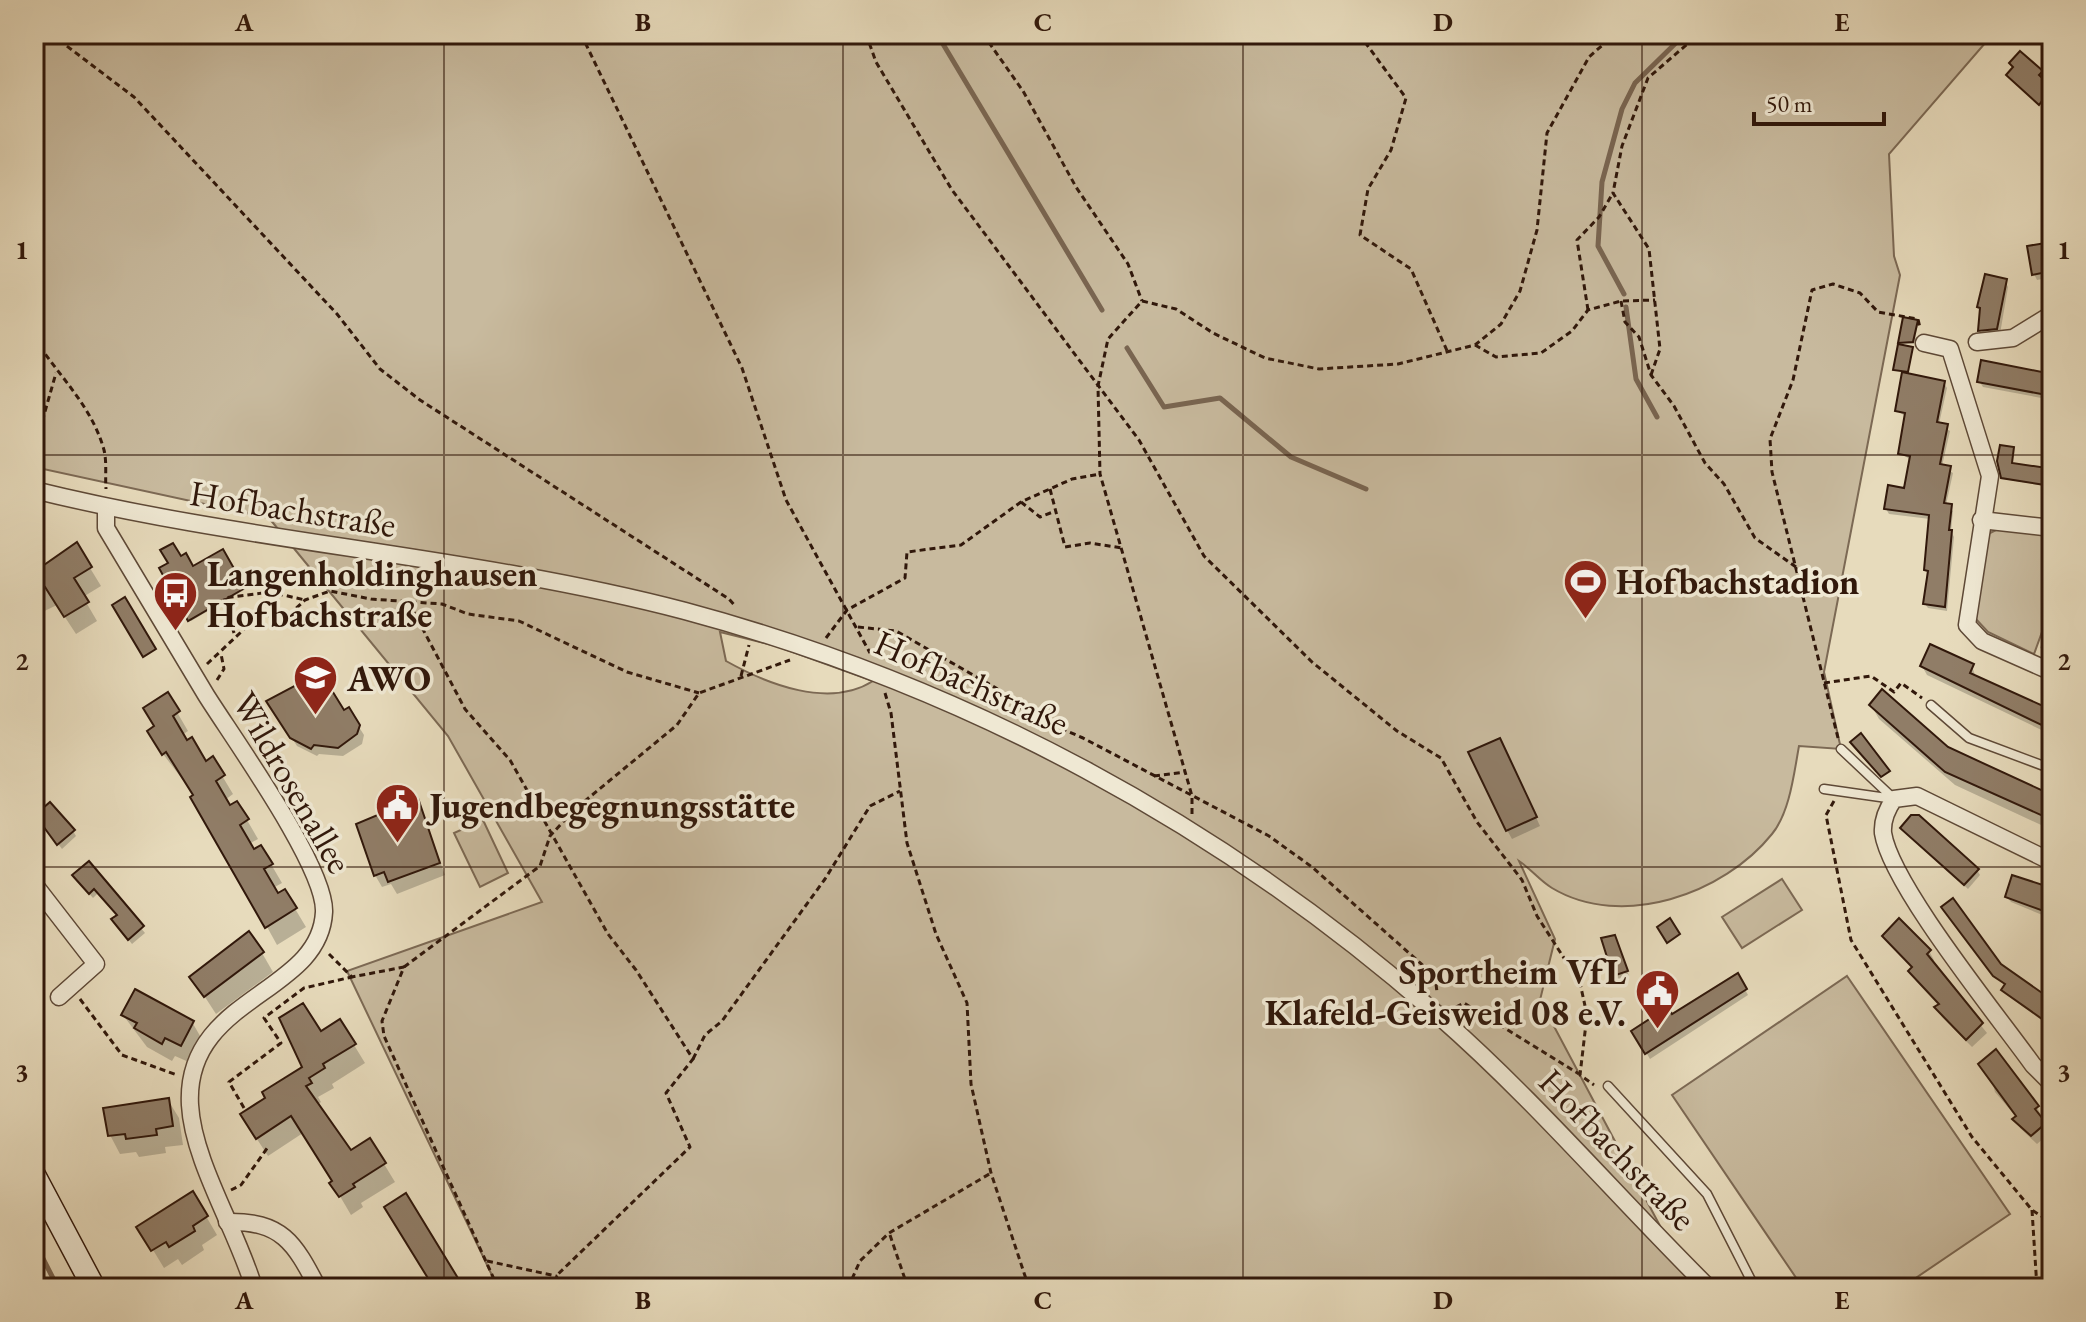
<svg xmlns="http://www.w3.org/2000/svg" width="2086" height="1322" viewBox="0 0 2086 1322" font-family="'EB Garamond',serif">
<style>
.green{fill:#c8ba9e;stroke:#7c6954;stroke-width:2;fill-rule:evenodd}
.shadow{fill:#0003}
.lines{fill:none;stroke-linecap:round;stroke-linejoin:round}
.stream{stroke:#796551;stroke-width:5}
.building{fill:#907d67;stroke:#31180b;stroke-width:2}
.lane-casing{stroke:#5e4937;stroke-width:11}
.street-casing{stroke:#5e4937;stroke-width:19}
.secondary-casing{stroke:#31180b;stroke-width:25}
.path{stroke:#31180b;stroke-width:3;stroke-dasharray:6 4;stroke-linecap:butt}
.lane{stroke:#efe8d3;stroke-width:8}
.street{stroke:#efe8d3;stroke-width:16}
.secondary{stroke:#efe8d3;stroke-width:22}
.grid{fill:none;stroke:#31180b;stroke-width:2;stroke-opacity:0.55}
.labels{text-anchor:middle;stroke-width:7;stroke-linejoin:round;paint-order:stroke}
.street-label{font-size:36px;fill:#31180b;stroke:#efe8d3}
.poi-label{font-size:36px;font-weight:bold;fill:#31180b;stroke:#efe8d3;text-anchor:start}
.neatline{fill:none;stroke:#31180b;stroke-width:3}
.grid-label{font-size:26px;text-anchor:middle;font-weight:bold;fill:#31180b}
</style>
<rect width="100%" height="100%" fill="#e7dbbc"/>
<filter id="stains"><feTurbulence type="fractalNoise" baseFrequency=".0025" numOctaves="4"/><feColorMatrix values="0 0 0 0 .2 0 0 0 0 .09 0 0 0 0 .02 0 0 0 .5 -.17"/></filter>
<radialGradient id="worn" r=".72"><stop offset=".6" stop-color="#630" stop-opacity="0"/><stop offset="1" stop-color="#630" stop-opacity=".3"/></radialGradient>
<g class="green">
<path d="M 34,34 L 1993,34 L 1889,154 L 1894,256 L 1900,275 L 1824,672 L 1841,749 L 1799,746 C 1794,773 1790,812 1772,834 C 1724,894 1622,930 1552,888 C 1540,881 1530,868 1519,861 L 1555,939 L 1540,1000 L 1693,1288 L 498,1288 L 347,971 L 542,902 L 448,736 L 269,518 L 34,467 ZM 720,632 L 776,646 L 873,681 C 829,709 767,684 726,661 Z"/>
<path d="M 2004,526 L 2052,534 L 2052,635 L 2042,632 L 2034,654 L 1988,632 L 1974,617 L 1986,535 Z"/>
<path d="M 483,820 L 508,873 L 480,887 L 454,833 Z"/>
<path d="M 1782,879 L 1802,910 L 1742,948 L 1722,917 Z"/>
<path d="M 1847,976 L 2010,1214 L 1901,1288 L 1803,1288 L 1672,1095 Z"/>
</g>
<g class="shadow">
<path d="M 2020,54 L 2052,83 L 2052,103 L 2046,110 L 2008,75 L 2014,69 L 2011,64 Z"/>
<path d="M 2052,250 L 2052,277 L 2037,280 L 2034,274 Z"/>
<path d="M 2005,281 L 2008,287 L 2000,334 L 1983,336 L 1979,307 Z"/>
<path d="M 1904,320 L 1918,324 L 1914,344 L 1900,343 Z"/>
<path d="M 1911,349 L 1908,376 L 1944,383 L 1947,388 L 1939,424 L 1950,431 L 1942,466 L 1953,473 L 1946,505 L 1953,511 L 1951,531 L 1954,537 L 1947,611 L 1928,608 L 1925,604 L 1930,519 L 1889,514 L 1886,509 L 1905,490 L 1911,460 L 1900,453 L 1907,417 L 1897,411 L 1904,373 L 1895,369 Z"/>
<path d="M 2052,376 L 2052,400 L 1983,387 L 1979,381 Z"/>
<path d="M 2013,449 L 2013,465 L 2046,470 L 2045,486 L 2004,479 Z"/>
<path d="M 76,545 L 101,586 L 83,597 L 97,621 L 76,634 L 57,605 L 34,616 L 34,574 Z"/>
<path d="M 222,552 L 244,590 L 191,621 L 162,569 L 180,558 L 192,569 Z"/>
<path d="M 2044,636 L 2052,639 L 2052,654 L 2040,648 Z"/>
<path d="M 1922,666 L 1972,666 L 1976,678 L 2052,712 L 2052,735 L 1927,675 Z"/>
<path d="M 167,695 L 188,731 L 182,735 L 206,763 L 212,759 L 233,794 L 225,800 L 230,808 L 237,803 L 258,839 L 249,844 L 254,851 L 261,847 L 282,883 L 273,888 L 278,896 L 285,892 L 306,927 L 277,945 L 195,796 L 160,750 L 156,727 Z"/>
<path d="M 269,702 L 344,713 L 348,710 L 364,735 L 362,744 L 343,756 L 319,754 L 317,756 L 297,746 Z"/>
<path d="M 1871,705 L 1946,749 L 2052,798 L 2052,830 L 1955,785 L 1879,719 Z"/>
<path d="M 1505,749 L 1540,826 L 1512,839 L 1507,830 Z"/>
<path d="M 417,801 L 445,875 L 397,894 L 391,884 L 382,887 L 375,875 Z"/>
<path d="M 41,821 L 73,831 L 76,836 L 62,849 Z"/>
<path d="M 1902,828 L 1977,870 L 1980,875 L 1968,889 Z"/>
<path d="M 88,864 L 145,933 L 132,944 L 117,925 L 118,916 L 98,893 L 93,898 L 78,881 Z"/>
<path d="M 2052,892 L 2052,919 L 2011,902 L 2007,897 Z"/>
<path d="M 1946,912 L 2000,966 L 2052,1006 L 2052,1034 L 2045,1029 L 2044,1022 L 2006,994 L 2006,986 Z"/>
<path d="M 1884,936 L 1929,951 L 1934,960 L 1931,963 L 1987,1033 L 1972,1047 L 1942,1017 L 1937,1008 L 1939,1006 L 1916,981 L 1911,972 L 1913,969 Z"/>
<path d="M 1603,940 L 1617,943 L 1629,976 L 1618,981 Z"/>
<path d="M 262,953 L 273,972 L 216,1014 L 192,977 Z"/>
<path d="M 1737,975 L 1748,995 L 1650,1059 L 1634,1032 L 1671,1017 Z"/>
<path d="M 123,1015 L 192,1022 L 203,1041 L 191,1063 L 175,1056 L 172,1061 L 147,1047 Z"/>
<path d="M 321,1034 L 354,1045 L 365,1063 L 332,1084 L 334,1088 L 318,1097 L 321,1102 L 317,1105 L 351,1152 L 370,1141 L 395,1182 L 361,1203 L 363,1207 L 351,1215 L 303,1133 L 268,1156 L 253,1133 L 268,1099 L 304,1068 Z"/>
<path d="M 1992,1081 L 2037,1107 L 2050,1133 L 2037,1144 L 2020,1128 L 2017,1118 L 1995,1092 Z"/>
<path d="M 168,1100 L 179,1118 L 183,1145 L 165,1147 L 166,1153 L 139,1157 L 136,1152 L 120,1154 L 110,1135 Z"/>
<path d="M 193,1194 L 217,1235 L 202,1245 L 204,1250 L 182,1265 L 178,1259 L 164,1268 L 150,1245 Z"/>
</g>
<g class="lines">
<g class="stream">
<path d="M 937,34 L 1102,310"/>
<path d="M 1624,294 L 1598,246 L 1602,182 L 1622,109 L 1635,83 L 1685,34"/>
<path d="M 1626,307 L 1636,379 L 1657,417"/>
<path d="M 1127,348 L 1164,407 L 1220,398 L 1291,457 L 1366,489"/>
<path d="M 34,1241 L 58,1288"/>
</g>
</g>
<g class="building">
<path d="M 2020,51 L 2043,71 L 2039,75 L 2052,87 L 2039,105 L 2006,75 L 2013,67 L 2009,63 Z"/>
<path d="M 2052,242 L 2052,271 L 2032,275 L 2027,246 Z"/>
<path d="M 1985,274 L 2007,279 L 1997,329 L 1978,331 L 1980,308 L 1977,307 Z"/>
<path d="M 1903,317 L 1918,320 L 1913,342 L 1898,343 Z"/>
<path d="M 1898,344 L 1913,347 L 1908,372 L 1893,370 Z"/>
<path d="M 1981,360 L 2052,374 L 2052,396 L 1977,382 Z"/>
<path d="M 1902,372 L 1945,381 L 1937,422 L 1948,424 L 1940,464 L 1951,466 L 1944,503 L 1952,504 L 1949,530 L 1952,530 L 1945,607 L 1923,604 L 1928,571 L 1924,570 L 1929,515 L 1884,509 L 1888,485 L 1904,488 L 1910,456 L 1898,454 L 1905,413 L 1895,411 Z"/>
<path d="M 2000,445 L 2014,447 L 2012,463 L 2047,468 L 2045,485 L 2001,478 L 1997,461 Z"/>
<path d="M 77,542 L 92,567 L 74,578 L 89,602 L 64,617 L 45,587 L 34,591 L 34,572 Z"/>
<path d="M 173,543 L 181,556 L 186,553 L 193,566 L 223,549 L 245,588 L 188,621 L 159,568 L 168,563 L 160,550 Z"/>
<path d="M 125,597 L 156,649 L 143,657 L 112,605 Z"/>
<path d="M 1930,644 L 1974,664 L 1970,673 L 2052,710 L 2052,730 L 1920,666 Z"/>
<path d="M 317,674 L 323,676 L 344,710 L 349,707 L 360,725 L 357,734 L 338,748 L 314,745 L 311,749 L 290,738 L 266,701 Z"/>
<path d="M 1882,689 L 1948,747 L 2052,795 L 2052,820 L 1945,772 L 1869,705 Z"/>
<path d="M 168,692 L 180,711 L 173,716 L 187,740 L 192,737 L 206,761 L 213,756 L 225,775 L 216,781 L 230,805 L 237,801 L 249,819 L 240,825 L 254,849 L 261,845 L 273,864 L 264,869 L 278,893 L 285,889 L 297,908 L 265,928 L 190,797 L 193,795 L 166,752 L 162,755 L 147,731 L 154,726 L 143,708 Z"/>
<path d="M 1861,733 L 1890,771 L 1881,777 L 1850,742 Z"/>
<path d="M 1500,738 L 1537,817 L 1506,831 L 1468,752 Z"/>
<path d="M 418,798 L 440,863 L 388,882 L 384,872 L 374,876 L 356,824 Z"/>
<path d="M 50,802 L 75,830 L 57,845 L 35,815 Z"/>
<path d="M 1911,815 L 1919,815 L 1979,869 L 1964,885 L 1900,828 Z"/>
<path d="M 89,861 L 144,926 L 128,940 L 111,919 L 117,915 L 94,889 L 89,894 L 72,875 Z"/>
<path d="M 2012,875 L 2052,888 L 2052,914 L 2005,897 Z"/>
<path d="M 1953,898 L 2001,964 L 2052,1000 L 2052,1026 L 2001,990 L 2005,984 L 1993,976 L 1941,907 Z"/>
<path d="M 1670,918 L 1680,934 L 1667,943 L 1657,927 Z"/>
<path d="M 1899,918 L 1931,950 L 1927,954 L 1983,1023 L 1966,1040 L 1934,1007 L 1939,1004 L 1908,971 L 1912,967 L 1882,936 Z"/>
<path d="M 249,931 L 264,952 L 204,997 L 189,977 Z"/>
<path d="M 1615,935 L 1628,971 L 1613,976 L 1601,938 Z"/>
<path d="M 1738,973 L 1747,989 L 1645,1054 L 1631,1031 L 1668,1007 L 1672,1014 Z"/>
<path d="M 135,989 L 194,1021 L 181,1046 L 165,1038 L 162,1044 L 134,1028 L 137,1023 L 121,1015 Z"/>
<path d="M 303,1003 L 321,1031 L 340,1019 L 356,1044 L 323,1064 L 325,1068 L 309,1078 L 312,1083 L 306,1086 L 351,1150 L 370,1138 L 386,1163 L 353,1184 L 355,1187 L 339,1197 L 329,1183 L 332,1181 L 291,1116 L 256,1139 L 240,1114 L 265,1098 L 262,1092 L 302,1067 L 279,1018 Z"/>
<path d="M 1996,1049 L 2039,1106 L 2035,1109 L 2046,1123 L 2031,1136 L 2012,1119 L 2016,1116 L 1978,1064 Z"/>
<path d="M 169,1098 L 173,1126 L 156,1129 L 157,1135 L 126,1139 L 125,1134 L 108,1136 L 103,1108 Z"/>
<path d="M 193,1191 L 208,1216 L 193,1226 L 195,1231 L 169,1247 L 166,1242 L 151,1251 L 136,1227 Z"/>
<path d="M 406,1193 L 464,1288 L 434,1288 L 384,1207 Z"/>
</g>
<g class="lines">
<defs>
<g id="lane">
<path d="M 1931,705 L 1969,738 L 2052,769"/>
<path d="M 1824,789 L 1894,799 L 1841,749"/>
<path d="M 1608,1086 L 1707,1194 L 1755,1288"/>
</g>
<g id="street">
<path d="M 1977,342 L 2013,338 L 2052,314"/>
<path d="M 1924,343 L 1950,349 L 1990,476 L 1967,625 L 1982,641 L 2052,672"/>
<path d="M 34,490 C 248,543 471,555 685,611 C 965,686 1221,824 1439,1016 C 1535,1100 1618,1198 1709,1288"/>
<path d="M 106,508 L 106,528 C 139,583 172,639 206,695 C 233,738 326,867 324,912 C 320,995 184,996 190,1105 C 193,1162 238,1232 254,1288"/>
<path d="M 1981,520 L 2052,528"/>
<path d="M 2052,862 L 1917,796 L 1894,799 C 1887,809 1882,819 1883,833 C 1891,885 1998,1016 2033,1065 L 2052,1084"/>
<path d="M 34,884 L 96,964 L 59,997"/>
<path d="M 227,1222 C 282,1221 294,1242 318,1288"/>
</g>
<path id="secondary" d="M 34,1175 L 94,1288"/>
</defs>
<use href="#lane" class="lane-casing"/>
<use href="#street" class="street-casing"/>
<use href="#secondary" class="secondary-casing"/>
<g class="path">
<path d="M 51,34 L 134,97 L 337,314 L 380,369 L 420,400 L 729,599 L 736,607"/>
<path d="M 581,34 L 742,368 L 786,500 L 870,653"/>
<path d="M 866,34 L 876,62 L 952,190 L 1139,440 L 1204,556 L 1312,662 L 1397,731 L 1441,758 L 1477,822 L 1522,880 L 1537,916 L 1580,983 L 1587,1015 L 1580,1075 L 1594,1085"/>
<path d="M 983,34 L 1023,91 L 1076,187 L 1128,264 L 1142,301"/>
<path d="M 1359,34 L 1406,98 L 1391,150 L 1368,189 L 1360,235 L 1411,269 L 1448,353"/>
<path d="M 1621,301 L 1625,322 L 1639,337 L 1651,375 L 1674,406 L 1705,463 L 1724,484 L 1755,538 L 1796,567"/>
<path d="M 1588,310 L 1577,240 L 1599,217 L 1613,193"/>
<path d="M 34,338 C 58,375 92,406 104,450 C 107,462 105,477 106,489"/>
<path d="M 1475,345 L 1496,357 L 1541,353 L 1572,331 L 1588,310 L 1621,301 L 1655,300"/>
<path d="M 1651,375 L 1660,349 L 1649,249 L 1613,193 L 1622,146 L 1648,78 L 1699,34"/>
<path d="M 34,450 L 56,373"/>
<path d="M 1050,489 L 1065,547 L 1090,543 L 1122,548"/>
<path d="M 1021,502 L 1040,517 L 1053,512"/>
<path d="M 408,601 L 465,709 L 510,760 L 608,934 L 636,970 L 693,1059 L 666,1093 L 690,1147 L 556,1276"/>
<path d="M 858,627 L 896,631 L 996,688 L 1030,715"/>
<path d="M 234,633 L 224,598 L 270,592 L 305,600"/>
<path d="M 826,638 L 847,610 L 905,578 L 907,552 L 961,545 L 1021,502 L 1072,479 L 1100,474"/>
<path d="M 207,664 L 256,618 L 290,614 L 305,600 L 330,591 L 371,599 L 442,604 L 468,614 L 519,621 L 627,672 L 699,693"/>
<path d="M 741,676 L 749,645"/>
<path d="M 217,680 L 224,669 L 221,654"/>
<path d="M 1824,683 L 1871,676 L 1894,692 L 1901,683 L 1922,698"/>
<path d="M 885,693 L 891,713 L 907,843 L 936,934 L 967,1003 L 971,1084 L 991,1173 L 1029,1288"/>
<path d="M 1026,720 L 1030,715 L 1083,738 L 1269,836 L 1312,867 L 1435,976 L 1437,992"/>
<path d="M 1838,738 L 1772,472 L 1770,439 L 1793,380 L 1812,290 L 1833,284 L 1860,293 L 1878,312 L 1918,319 L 1920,328"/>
<path d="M 1154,776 L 1185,772"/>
<path d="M 1834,801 L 1826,815 L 1851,940 L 1972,1137 L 2032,1210 L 2052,1223"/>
<path d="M 1192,814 L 1192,796 L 1100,474 L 1098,386 L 1108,339 L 1142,301 L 1176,309 L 1213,333 L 1265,358 L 1319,369 L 1398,364 L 1475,345 L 1501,324 L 1520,291 L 1537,230 L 1547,133 L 1589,57 L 1615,34"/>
<path d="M 329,954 L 352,977 L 404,967 L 382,1021 L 384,1036 L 498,1288"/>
<path d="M 404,967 L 540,866 L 550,836 L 574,810 L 677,725 L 699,693 L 790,660"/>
<path d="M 80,999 L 122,1055 L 177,1075"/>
<path d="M 1456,1007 L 1464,1003 L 1579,1074"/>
<path d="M 693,1059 L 705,1035 L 722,1021 L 825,879 L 870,806 L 900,791"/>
<path d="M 244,1108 L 229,1082 L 281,1043 L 264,1018 L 304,988 L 352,977"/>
<path d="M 231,1190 L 241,1185 L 268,1147"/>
<path d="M 2032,1210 L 2037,1288"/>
<path d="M 890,1235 L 908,1288"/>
<path d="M 487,1261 L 556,1276 L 564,1288"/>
<path d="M 848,1288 L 860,1261 L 889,1233 L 991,1173"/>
</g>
<use href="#lane" class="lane"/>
<use href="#street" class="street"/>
<use href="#secondary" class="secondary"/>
</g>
<path class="grid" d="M 444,34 L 444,1288M 843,34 L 843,1288M 1243,34 L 1243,1288M 1642,34 L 1642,1288M 34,455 L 2052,455M 34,867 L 2052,867"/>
<defs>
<symbol id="stadium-pin" viewBox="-11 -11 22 30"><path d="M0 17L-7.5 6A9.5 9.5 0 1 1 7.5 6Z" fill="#8f2418" stroke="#efe8d3"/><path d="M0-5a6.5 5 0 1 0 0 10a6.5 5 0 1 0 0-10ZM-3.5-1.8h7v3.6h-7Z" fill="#fff"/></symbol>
<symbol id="bus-pin" viewBox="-11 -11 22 30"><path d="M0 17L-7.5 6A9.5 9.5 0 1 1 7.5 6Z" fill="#8f2418" stroke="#efe8d3"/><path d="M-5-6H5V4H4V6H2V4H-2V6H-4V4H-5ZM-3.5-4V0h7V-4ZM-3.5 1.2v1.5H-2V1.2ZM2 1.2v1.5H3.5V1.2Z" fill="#fff"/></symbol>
<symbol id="school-pin" viewBox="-11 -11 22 30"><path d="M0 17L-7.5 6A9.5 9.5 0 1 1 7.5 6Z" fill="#8f2418" stroke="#efe8d3"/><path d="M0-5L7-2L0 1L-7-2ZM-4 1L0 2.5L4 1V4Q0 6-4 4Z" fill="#fff"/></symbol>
<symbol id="civic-pin" viewBox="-11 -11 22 30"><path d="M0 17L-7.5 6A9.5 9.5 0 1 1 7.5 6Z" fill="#8f2418" stroke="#efe8d3"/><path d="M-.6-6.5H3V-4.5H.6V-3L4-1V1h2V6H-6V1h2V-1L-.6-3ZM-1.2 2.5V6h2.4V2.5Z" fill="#fff"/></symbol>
</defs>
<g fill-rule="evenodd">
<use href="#stadium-pin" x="1560" y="556" width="51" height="69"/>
<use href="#bus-pin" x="150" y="568" width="51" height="69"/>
<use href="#school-pin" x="290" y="652" width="51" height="69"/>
<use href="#civic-pin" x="372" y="780" width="51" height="69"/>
<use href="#civic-pin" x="1632" y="966" width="51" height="69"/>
</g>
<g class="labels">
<g class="street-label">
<text transform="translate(293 508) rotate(9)" y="13">Hofbachstraße</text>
<text transform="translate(972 682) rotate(24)" y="13">Hofbachstraße</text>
<text transform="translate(293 782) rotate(60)" y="13">Wildrosenallee</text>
<text transform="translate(1618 1149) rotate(46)" y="13">Hofbachstraße</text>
</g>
<g class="poi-label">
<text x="207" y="586">Langenholdinghausen<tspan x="207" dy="41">Hofbachstraße</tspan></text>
<text x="1616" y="594">Hofbachstadion</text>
<text x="347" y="691">AWO</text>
<text x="429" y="818">Jugendbegegnungsstätte</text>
<text x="1626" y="984" text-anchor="end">Sportheim VfL<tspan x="1626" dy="41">Klafeld-Geisweid 08 e.V.</tspan></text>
</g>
</g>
<rect width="2086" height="1322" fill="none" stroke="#e7dbbc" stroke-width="88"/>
<path d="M1754 112v12h130v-12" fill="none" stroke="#31180b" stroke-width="4"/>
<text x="1766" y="112" font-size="24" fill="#31180b" stroke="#efe8d3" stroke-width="6" paint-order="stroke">50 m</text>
<rect x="44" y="44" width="1998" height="1234" class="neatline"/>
<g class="grid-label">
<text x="244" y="31">A</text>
<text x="643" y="31">B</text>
<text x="1043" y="31">C</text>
<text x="1443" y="31">D</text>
<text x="1842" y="31">E</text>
<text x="22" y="259">1</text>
<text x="2064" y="259">1</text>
<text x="22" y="670">2</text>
<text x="2064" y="670">2</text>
<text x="22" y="1081">3</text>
<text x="2064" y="1081">3</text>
<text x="244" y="1309">A</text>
<text x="643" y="1309">B</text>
<text x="1043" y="1309">C</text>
<text x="1443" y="1309">D</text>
<text x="1842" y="1309">E</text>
</g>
<rect width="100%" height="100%" filter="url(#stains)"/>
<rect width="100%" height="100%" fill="url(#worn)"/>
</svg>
